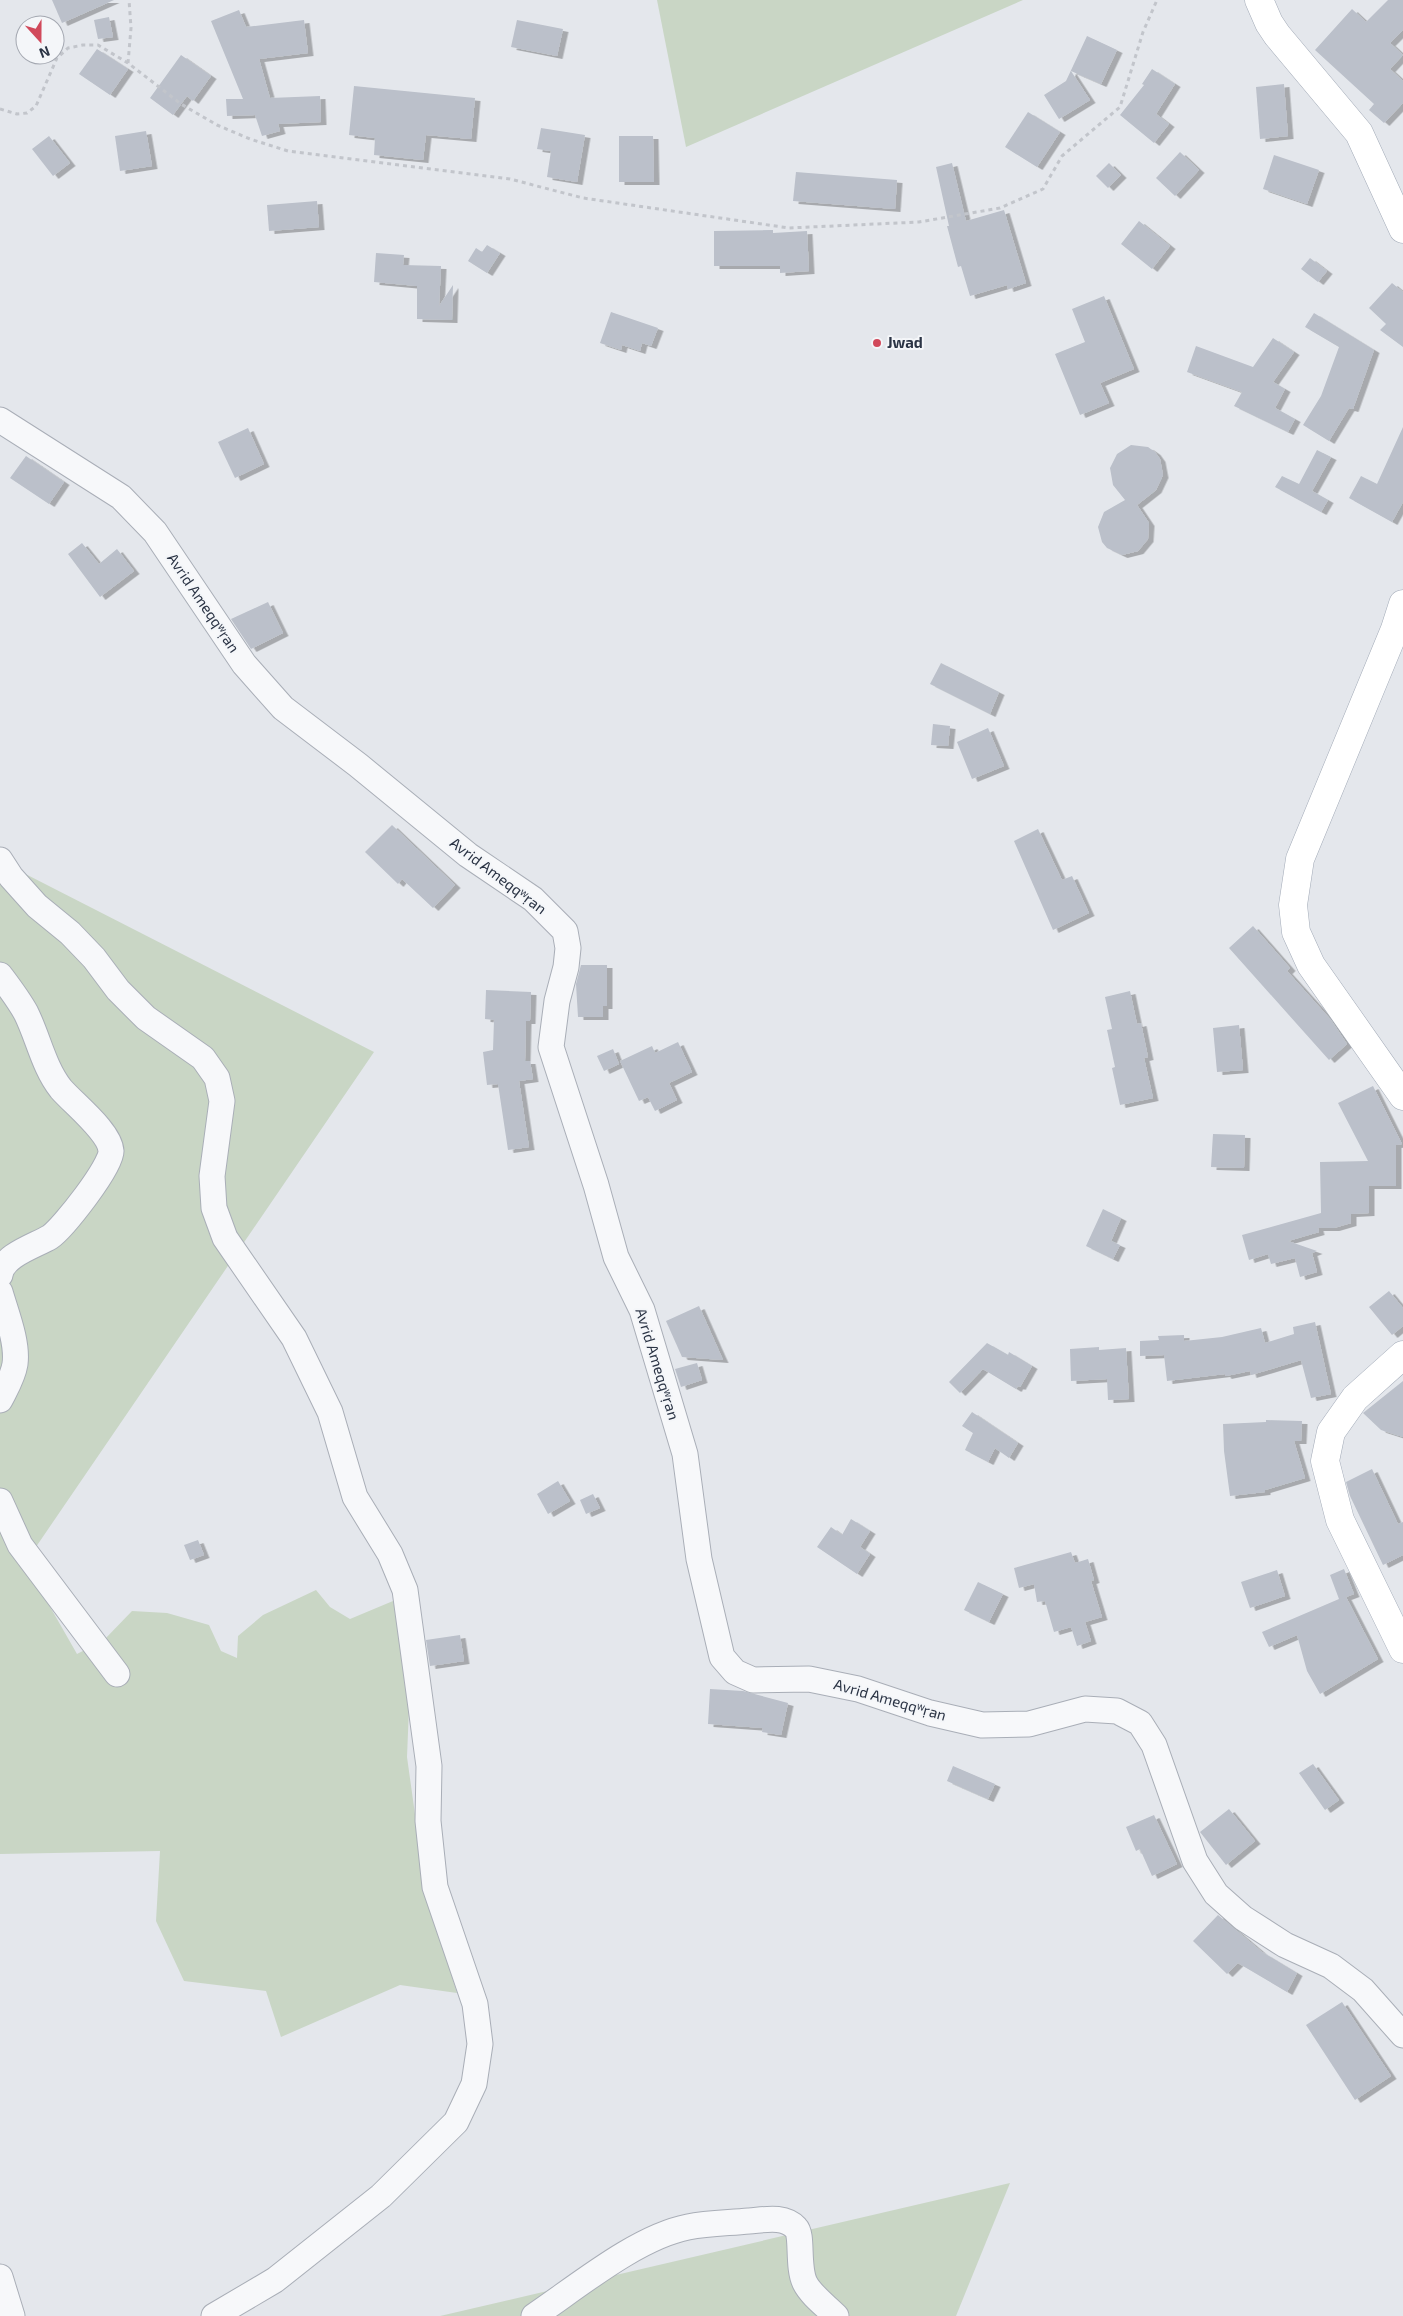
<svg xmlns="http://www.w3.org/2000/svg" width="1403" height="2316" viewBox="0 0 1403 2316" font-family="'Exo 2',sans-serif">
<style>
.green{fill:#c9d6c5}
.building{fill:#bbc0ca;filter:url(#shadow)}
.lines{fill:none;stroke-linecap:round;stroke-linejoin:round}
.minor-casing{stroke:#a9aeb7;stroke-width:27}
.major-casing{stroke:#a3abb8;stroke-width:29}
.path{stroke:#c2c5cb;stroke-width:3;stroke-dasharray:4 4;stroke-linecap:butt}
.minor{stroke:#f7f8fa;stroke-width:25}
.major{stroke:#fff;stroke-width:28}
.poi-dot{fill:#d1495b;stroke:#f4f6f9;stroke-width:2}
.labels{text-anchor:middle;stroke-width:4;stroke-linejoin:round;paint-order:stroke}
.poi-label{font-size:15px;font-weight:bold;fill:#2b3445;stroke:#f4f6f9;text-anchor:start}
.street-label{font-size:15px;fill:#2b3445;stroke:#f4f6f9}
</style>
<defs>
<filter id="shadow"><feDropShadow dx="5.5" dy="3" stdDeviation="0" flood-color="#0004"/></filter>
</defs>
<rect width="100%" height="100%" fill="#e4e7ec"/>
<g class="green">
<path d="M 657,0 L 1023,0 L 686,147 Z"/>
<path d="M 0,861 L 374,1052 L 25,1563 L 77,1654 L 104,1640 L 132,1611 L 167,1613 L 209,1625 L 221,1651 L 237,1658 L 238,1636 L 263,1615 L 316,1590 L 330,1607 L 350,1619 L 393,1601 L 410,1683 L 407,1757 L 426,1893 L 457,1993 L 400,1985 L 281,2037 L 266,1991 L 184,1981 L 156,1921 L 160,1851 L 0,1854 Z"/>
<path d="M 1010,2183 L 956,2316 L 440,2316 Z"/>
</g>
<g class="building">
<path d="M 52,0 L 114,0 L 62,23 Z"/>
<path d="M 1388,0 L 1403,0 L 1403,30 L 1390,43 L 1403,55 L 1390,69 L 1403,81 L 1403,103 L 1384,123 L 1369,110 L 1374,104 L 1315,50 L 1352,9 L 1366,22 Z"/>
<path d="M 239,10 L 246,27 L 304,20 L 308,53 L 259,59 L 270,98 L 320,96 L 321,122 L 278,124 L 280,131 L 262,136 L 255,115 L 227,116 L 226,99 L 243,99 L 211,21 Z"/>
<path d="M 109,17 L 113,37 L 98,39 L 94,20 Z"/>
<path d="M 517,20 L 563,29 L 557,56 L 511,47 Z"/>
<path d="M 1087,36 L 1117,50 L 1101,84 L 1071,71 L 1090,100 L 1059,119 L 1044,95 L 1066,81 Z"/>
<path d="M 97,49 L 128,69 L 110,95 L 79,74 Z"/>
<path d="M 181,55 L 211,76 L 193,101 L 187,96 L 173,115 L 150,98 Z"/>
<path d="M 1152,69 L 1175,84 L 1156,114 L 1169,124 L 1154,143 L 1120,115 L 1144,85 L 1142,84 Z"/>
<path d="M 1284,84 L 1288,136 L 1260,139 L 1256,87 Z"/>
<path d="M 354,86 L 475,98 L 471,139 L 426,135 L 423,160 L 374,155 L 375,138 L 349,135 Z"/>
<path d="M 1028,112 L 1060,132 L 1037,167 L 1005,147 Z"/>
<path d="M 541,128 L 585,135 L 577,182 L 547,177 L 551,151 L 537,149 Z"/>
<path d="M 146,131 L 152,166 L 120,171 L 115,136 Z"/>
<path d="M 49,136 L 70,163 L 53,176 L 32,149 Z"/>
<path d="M 619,136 L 653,136 L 654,182 L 619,182 Z"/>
<path d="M 1180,152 L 1199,170 L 1175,196 L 1156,178 Z"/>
<path d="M 1274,155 L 1319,170 L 1307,204 L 1263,189 Z"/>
<path d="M 952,163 L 966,221 L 1004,210 L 1026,283 L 1008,289 L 1007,285 L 970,296 L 961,266 L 958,267 L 947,226 L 949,226 L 936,167 Z"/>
<path d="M 1109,163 L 1121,175 L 1108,188 L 1096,176 Z"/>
<path d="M 796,172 L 897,180 L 895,209 L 793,201 Z"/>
<path d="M 317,201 L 319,227 L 269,231 L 267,205 Z"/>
<path d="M 1139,221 L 1170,246 L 1152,269 L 1121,244 Z"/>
<path d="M 773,230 L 773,233 L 807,231 L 809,271 L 780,273 L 780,266 L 714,266 L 714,231 Z"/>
<path d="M 487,245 L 500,253 L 487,273 L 468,261 L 476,248 L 482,252 Z"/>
<path d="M 376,253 L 404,255 L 403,265 L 441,266 L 439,306 L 453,285 L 452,320 L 417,319 L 417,286 L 374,282 Z"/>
<path d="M 1310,258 L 1327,271 L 1318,282 L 1301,269 Z"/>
<path d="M 1392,283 L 1403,292 L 1403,347 L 1380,330 L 1386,324 L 1369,308 Z"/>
<path d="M 1104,296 L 1134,369 L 1100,383 L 1109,403 L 1080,415 L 1055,354 L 1085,342 L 1072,309 Z"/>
<path d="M 611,312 L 658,328 L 651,346 L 642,343 L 640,351 L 622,345 L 621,350 L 600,343 Z"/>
<path d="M 1314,313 L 1374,350 L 1353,409 L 1349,408 L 1329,441 L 1303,425 L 1321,396 L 1339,347 L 1305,327 Z"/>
<path d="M 1273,338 L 1294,352 L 1273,382 L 1285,389 L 1275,408 L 1295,419 L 1288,432 L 1234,406 L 1242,392 L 1187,372 L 1196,346 L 1253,367 Z"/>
<path d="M 1403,427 L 1403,502 L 1392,522 L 1349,498 L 1361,476 L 1377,484 Z"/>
<path d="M 248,428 L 264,464 L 235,478 L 218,442 Z"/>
<path d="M 1131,445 L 1148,447 L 1155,452 L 1160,459 L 1163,475 L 1156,490 L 1137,505 L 1149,523 L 1148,539 L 1138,551 L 1122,555 L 1107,548 L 1102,542 L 1098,527 L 1104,512 L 1125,500 L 1113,485 L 1110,468 L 1117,454 Z"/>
<path d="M 1317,450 L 1331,457 L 1312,491 L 1328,500 L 1321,512 L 1275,487 L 1282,476 L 1299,484 Z"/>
<path d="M 26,456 L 64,482 L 49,504 L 10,478 Z"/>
<path d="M 82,543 L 99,564 L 117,549 L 134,571 L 100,597 L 68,554 Z"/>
<path d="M 268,602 L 283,633 L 251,649 L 231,619 Z"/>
<path d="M 941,663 L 999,692 L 990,714 L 930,684 Z"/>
<path d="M 933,724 L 950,726 L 948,746 L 931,745 Z"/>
<path d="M 988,728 L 1004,766 L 972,779 L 957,742 Z"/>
<path d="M 392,825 L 455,885 L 433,908 L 402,879 L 398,884 L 365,852 Z"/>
<path d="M 1038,829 L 1062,880 L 1072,876 L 1089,913 L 1053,930 L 1014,841 Z"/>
<path d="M 1253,926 L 1290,968 L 1287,971 L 1331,1020 L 1347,1044 L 1329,1060 L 1229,948 Z"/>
<path d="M 581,965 L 607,965 L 607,1006 L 603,1006 L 603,1017 L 578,1017 L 576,984 Z"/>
<path d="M 486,990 L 531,992 L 530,1021 L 526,1021 L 525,1061 L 530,1061 L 533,1079 L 519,1081 L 529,1147 L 508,1150 L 498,1084 L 487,1085 L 483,1052 L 493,1050 L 494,1020 L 485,1019 Z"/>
<path d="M 1130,991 L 1137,1024 L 1141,1023 L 1148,1057 L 1144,1058 L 1153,1098 L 1120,1105 L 1112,1068 L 1115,1067 L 1107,1030 L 1112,1029 L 1105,997 Z"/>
<path d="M 1239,1025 L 1243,1070 L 1217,1072 L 1213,1028 Z"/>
<path d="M 678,1042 L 692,1072 L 669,1083 L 677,1100 L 655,1111 L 648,1097 L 639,1101 L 620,1061 L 652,1046 L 655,1053 Z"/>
<path d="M 613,1049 L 619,1064 L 604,1071 L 597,1056 Z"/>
<path d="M 1373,1086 L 1402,1144 L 1396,1145 L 1396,1186 L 1369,1186 L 1369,1213 L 1351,1214 L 1351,1223 L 1334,1228 L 1318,1228 L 1319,1232 L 1288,1241 L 1317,1251 L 1312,1253 L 1317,1272 L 1300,1277 L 1295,1258 L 1271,1264 L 1268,1254 L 1249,1260 L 1242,1235 L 1321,1213 L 1320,1162 L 1368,1161 L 1338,1103 Z"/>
<path d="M 1213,1134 L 1245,1135 L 1244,1168 L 1211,1167 Z"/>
<path d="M 1103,1209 L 1121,1218 L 1111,1241 L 1120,1245 L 1113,1259 L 1086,1246 Z"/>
<path d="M 1389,1291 L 1403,1308 L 1403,1326 L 1392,1335 L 1369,1307 Z"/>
<path d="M 699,1306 L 723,1360 L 682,1357 L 666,1321 Z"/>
<path d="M 1315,1322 L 1331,1394 L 1311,1398 L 1301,1360 L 1251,1375 L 1250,1371 L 1226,1376 L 1225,1374 L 1167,1381 L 1164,1355 L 1140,1356 L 1140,1341 L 1159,1340 L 1158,1336 L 1184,1335 L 1184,1341 L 1222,1337 L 1261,1328 L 1265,1343 L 1294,1334 L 1293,1327 Z"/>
<path d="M 987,1343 L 1008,1355 L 1009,1352 L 1032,1366 L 1020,1387 L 1018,1386 L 1016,1389 L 983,1369 L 960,1393 L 949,1382 Z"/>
<path d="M 1099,1347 L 1099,1350 L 1126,1348 L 1129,1399 L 1108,1400 L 1107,1379 L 1071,1381 L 1070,1349 Z"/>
<path d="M 697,1363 L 702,1380 L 681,1387 L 675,1369 Z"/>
<path d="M 1403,1381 L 1403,1437 L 1381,1430 L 1363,1413 Z"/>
<path d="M 972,1412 L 1018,1443 L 1009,1458 L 995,1448 L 988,1462 L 965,1450 L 973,1433 L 962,1426 Z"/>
<path d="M 1266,1420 L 1302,1421 L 1301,1441 L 1294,1441 L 1305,1478 L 1265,1490 L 1265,1492 L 1230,1496 L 1224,1451 L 1223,1424 L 1266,1422 Z"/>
<path d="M 1372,1469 L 1398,1524 L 1403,1522 L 1403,1555 L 1383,1565 L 1350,1496 L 1346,1482 Z"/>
<path d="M 558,1481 L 570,1501 L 548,1514 L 537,1494 Z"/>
<path d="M 593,1494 L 600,1508 L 586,1514 L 580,1500 Z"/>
<path d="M 851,1519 L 870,1531 L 860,1547 L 870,1554 L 857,1574 L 817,1547 L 831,1527 L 842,1535 Z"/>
<path d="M 198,1540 L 204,1555 L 190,1560 L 184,1545 Z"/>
<path d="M 1071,1552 L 1075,1563 L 1088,1559 L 1094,1580 L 1091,1581 L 1102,1617 L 1085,1622 L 1091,1641 L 1077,1646 L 1071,1627 L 1054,1632 L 1045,1601 L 1037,1602 L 1034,1584 L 1019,1588 L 1014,1568 Z"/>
<path d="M 1344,1569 L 1354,1594 L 1346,1597 L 1378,1659 L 1320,1694 L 1307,1671 L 1297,1635 L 1269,1647 L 1262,1632 L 1339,1599 L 1330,1575 Z"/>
<path d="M 1277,1570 L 1285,1596 L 1250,1608 L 1241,1582 Z"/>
<path d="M 978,1582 L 1003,1594 L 989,1622 L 964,1610 Z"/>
<path d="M 460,1635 L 464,1661 L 430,1666 L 426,1640 Z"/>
<path d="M 710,1689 L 743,1691 L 788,1703 L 781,1735 L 762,1732 L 763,1728 L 708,1724 Z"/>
<path d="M 1313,1764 L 1339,1800 L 1325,1810 L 1299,1773 Z"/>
<path d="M 953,1766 L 995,1784 L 988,1799 L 947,1781 Z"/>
<path d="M 1229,1809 L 1255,1841 L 1226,1865 L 1200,1832 Z"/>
<path d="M 1154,1815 L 1177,1864 L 1152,1876 L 1140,1849 L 1136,1851 L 1126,1827 Z"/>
<path d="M 1218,1915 L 1262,1952 L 1297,1973 L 1287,1992 L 1238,1963 L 1227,1974 L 1193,1941 Z"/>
<path d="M 1342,2002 L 1391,2076 L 1355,2100 L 1306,2025 Z"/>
</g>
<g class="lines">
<defs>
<g id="minor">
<path d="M 0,420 L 121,497 L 155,532 L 244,664 L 283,708 L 358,765 L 468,855 L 533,899 L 565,931 L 568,948 L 566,967 L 557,1001 L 551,1047 L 596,1185 L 616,1257 L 642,1310 L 685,1454 L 699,1559 L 722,1657 L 735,1672 L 753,1680 L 809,1679 L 858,1689 L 930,1713 L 982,1725 L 1029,1724 L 1085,1709 L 1117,1711 L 1140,1723 L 1154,1745 L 1195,1861 L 1216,1894 L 1243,1918 L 1285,1945 L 1331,1966 L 1363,1990 L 1403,2035"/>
<path d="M 0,860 L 11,877 L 37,906 L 70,933 L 94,958 L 118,990 L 146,1018 L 203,1058 L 217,1078 L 222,1101 L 212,1176 L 214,1208 L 225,1238 L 294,1338 L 330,1412 L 355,1497 L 390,1554 L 405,1590 L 429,1766 L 428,1821 L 435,1887 L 475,2004 L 480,2044 L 474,2084 L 456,2122 L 381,2196 L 275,2280 L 214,2316"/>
<path d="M 0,975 C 9,987 19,1000 26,1013 C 38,1037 44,1068 61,1089 C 74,1104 110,1132 111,1151 C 112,1166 63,1228 50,1237 C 35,1246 3,1255 0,1275"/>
<path d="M 0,1292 C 6,1313 18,1342 15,1364 C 13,1377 6,1388 0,1400"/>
<path d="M 0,1501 L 20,1545 L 117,1674"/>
<path d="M 0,2277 L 12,2316"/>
<path d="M 534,2316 C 577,2287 637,2237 688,2227 C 708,2223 729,2223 749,2221 C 764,2220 784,2215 796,2228 C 803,2235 797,2267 805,2283 C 811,2295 826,2306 836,2316"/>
</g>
<g id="major">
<path d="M 1259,0 L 1269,23 L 1277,35 L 1359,133 L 1403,229"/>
<path d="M 1403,604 L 1395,629 L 1300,859 L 1293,905 L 1296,932 L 1311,965 L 1403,1096"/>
<path d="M 1403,1355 L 1355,1398 L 1331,1432 L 1325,1461 L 1340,1520 L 1403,1649"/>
</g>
</defs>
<use href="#minor" class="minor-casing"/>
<use href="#major" class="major-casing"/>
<g class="path">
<path d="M 128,63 L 131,28 L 129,0"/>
<path d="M 0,109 L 17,114 L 27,113 L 36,106 L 57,58 L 68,48 L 83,45 L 98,45 L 128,63 L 181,104 L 217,125 L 250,139 L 288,151 L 510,179 L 583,198 L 789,228 L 919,222 L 1000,208 L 1043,189 L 1062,156 L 1120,107 L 1143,32 L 1157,0"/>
</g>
<use href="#minor" class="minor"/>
<use href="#major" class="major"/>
</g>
<circle class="poi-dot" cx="877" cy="343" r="5"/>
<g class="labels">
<g class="poi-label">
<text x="887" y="348">Jwad</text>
</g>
<g class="street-label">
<text transform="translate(203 603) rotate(56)" y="5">Avrid Ameqqʷṛan</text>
<text transform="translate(498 876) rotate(37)" y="5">Avrid Ameqqʷṛan</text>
<text transform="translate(657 1364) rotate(73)" y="5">Avrid Ameqqʷṛan</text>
<text transform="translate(890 1700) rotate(16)" y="5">Avrid Ameqqʷṛan</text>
</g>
</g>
<g transform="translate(40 40) rotate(159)"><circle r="24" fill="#f4f6f9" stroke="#a4a8b1"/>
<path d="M0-4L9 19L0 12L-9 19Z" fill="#d1495b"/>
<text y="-8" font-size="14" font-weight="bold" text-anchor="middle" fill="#2b3445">N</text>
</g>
</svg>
